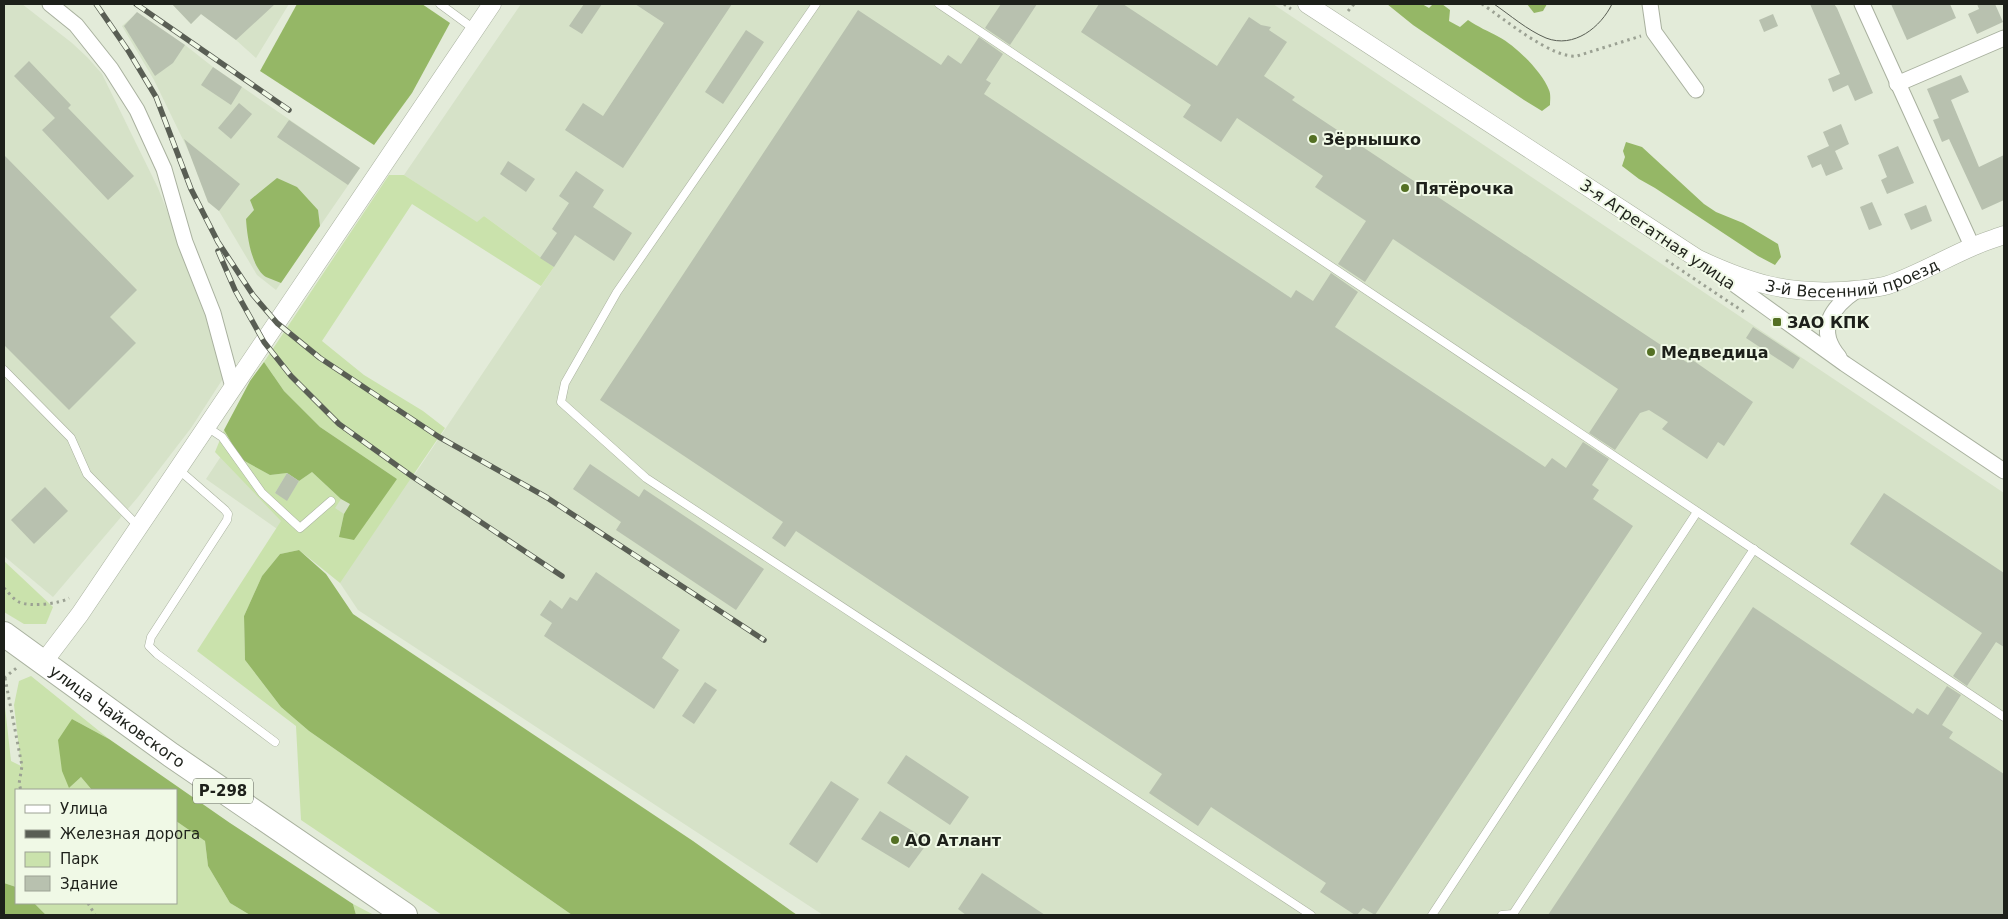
<svg xmlns="http://www.w3.org/2000/svg" width="2008" height="919" viewBox="0 0 2008 919" font-family="'DejaVu Sans',sans-serif">
<style>
.built{fill:#d6e2c8}
.green{fill:#cae2ac}
.forest{fill:#95b766}
.building{fill:#b8c1af}
.lines{fill:none;stroke-linecap:round;stroke-linejoin:round}
.service-casing{stroke:#a9b19f;stroke-width:9}
.minor-casing{stroke:#a9b19f;stroke-width:17}
.tertiary-casing{stroke:#a9b19f;stroke-width:19}
.trunk-casing{stroke:#a9b19f;stroke-width:26}
.path{stroke:#9ba193;stroke-width:3;stroke-dasharray:2.5 4;stroke-linecap:butt}
.service{stroke:#fff;stroke-width:8}
.minor{stroke:#fff;stroke-width:15}
.tertiary{stroke:#fff;stroke-width:18}
.trunk{stroke:#fff;stroke-width:24}
.tram{stroke:#595e54;stroke-width:1}
.rail-casing{stroke:#595e54;stroke-width:5.5}
.rail{stroke:#f0f9e6;stroke-width:4;stroke-dasharray:11;stroke-linecap:butt}
.poi-dot{fill:#547024;stroke:#f0f9e6;stroke-width:2}
.labels{text-anchor:middle;stroke-width:4;stroke-linejoin:round;paint-order:stroke}
.shield{fill:#f0f9e6;stroke:#5c6157;stroke-width:1}
.shield-label{font-size:15px;font-weight:bold;fill:#1d201a}
.poi-label{font-size:16px;font-weight:bold;fill:#1d201a;stroke:#f0f9e6;text-anchor:start}
.street-label{font-size:16px;fill:#1d201a;stroke:#f0f9e6}
</style>
<rect width="100%" height="100%" fill="#e3ebd9"/>
<g class="built">
<path d="M 4,4 L 22,4 L 72,43 L 88,58 L 102,74 L 158,188 L 206,309 L 226,374 L 191,428 L 138,497 L 53,597 L 4,556 Z"/>
<path d="M 172,4 L 289,4 L 256,58 L 236,40 L 201,14 L 191,24 Z"/>
<path d="M 521,4 L 1273,4 L 2004,493 L 2004,915 L 823,915 L 358,610 L 340,583 L 337,571 L 206,479 L 278,370 L 413,477 L 554,267 L 484,216 L 477,223 L 404,175 Z"/>
<path d="M 137,13 L 185,45 L 213,67 L 360,168 L 276,290 L 257,275 L 219,211 L 208,202 L 190,154 L 154,80 L 122,26 Z"/>
</g>
<g class="green">
<path d="M 389,175 L 404,175 L 477,222 L 484,216 L 554,267 L 541,286 L 412,204 L 322,341 L 364,375 L 423,411 L 445,428 L 340,583 L 299,550 L 280,554 L 262,576 L 244,616 L 245,660 L 281,707 L 309,731 L 572,915 L 442,915 L 301,820 L 296,726 L 197,651 L 281,521 L 215,452 L 224,430 L 241,459 L 270,475 L 287,473 L 275,493 L 287,500 L 299,481 L 312,472 L 341,499 L 335,508 L 344,514 L 339,536 L 397,479 L 320,427 L 284,391 L 264,362 Z"/>
<path d="M 4,561 L 53,607 L 46,624 L 24,624 L 4,612 Z"/>
<path d="M 31,676 L 109,739 L 72,719 L 69,788 L 81,777 L 92,790 L 16,790 L 16,887 L 4,883 L 4,698 L 11,761 L 21,766 L 14,705 L 19,681 Z"/>
<path d="M 176,821 L 205,841 L 208,866 L 230,903 L 250,915 L 46,915 L 34,903 L 176,903 Z"/>
<path d="M 353,904 L 374,915 L 356,915 Z"/>
</g>
<g class="forest">
<path d="M 297,4 L 422,4 L 450,23 L 412,93 L 374,145 L 260,71 Z"/>
<path d="M 1387,4 L 1422,4 L 1429,8 L 1433,4 L 1442,4 L 1450,10 L 1449,21 L 1460,27 L 1468,20 C 1478,27 1488,31 1499,37 C 1516,46 1542,72 1549,90 C 1551,94 1550,101 1550,105 L 1542,111 L 1524,100 L 1413,25 Z"/>
<path d="M 1527,4 L 1547,4 L 1543,11 L 1534,13 Z"/>
<path d="M 1626,142 L 1642,147 L 1704,204 L 1716,212 L 1743,223 L 1778,244 L 1781,257 L 1775,265 L 1758,256 L 1655,188 L 1639,179 L 1622,166 L 1625,157 L 1623,151 Z"/>
<path d="M 277,178 L 297,187 L 318,210 L 320,226 L 281,283 C 276,281 271,279 266,277 C 251,267 247,235 246,219 L 254,210 L 250,200 Z"/>
<path d="M 264,362 L 284,391 L 320,427 L 397,479 L 354,540 L 339,537 L 344,514 L 350,504 L 341,499 L 312,472 L 299,481 L 287,473 L 270,475 L 241,459 L 224,430 L 250,381 Z"/>
<path d="M 299,550 L 326,574 L 353,614 L 693,841 L 797,915 L 572,915 L 309,731 L 281,707 L 245,660 L 244,616 L 262,576 L 280,554 Z"/>
<path d="M 72,719 L 109,739 L 230,823 L 353,904 L 356,915 L 250,915 L 230,903 L 208,866 L 205,841 L 176,821 L 176,790 L 92,790 L 81,777 L 69,788 L 62,771 L 58,740 Z"/>
<path d="M 4,883 L 16,887 L 16,903 L 34,903 L 46,915 L 4,915 Z"/>
</g>
<g class="building">
<path d="M 172,4 L 275,4 L 236,40 L 201,14 L 191,24 Z"/>
<path d="M 584,4 L 602,4 L 582,34 L 569,26 Z"/>
<path d="M 635,4 L 732,4 L 623,168 L 565,130 L 583,103 L 603,116 L 664,23 Z"/>
<path d="M 1001,4 L 1037,4 L 1010,45 L 985,28 Z"/>
<path d="M 1099,4 L 1123,4 L 1217,66 L 1249,17 L 1261,25 L 1271,27 L 1269,30 L 1287,42 L 1264,76 L 1295,97 L 1292,100 L 1688,363 L 1691,359 L 1753,402 L 1724,446 L 1718,442 L 1707,459 L 1662,429 L 1668,422 L 1649,410 L 1640,413 L 1615,450 L 1589,433 L 1618,389 L 1393,239 L 1365,282 L 1338,264 L 1366,221 L 1315,187 L 1323,176 L 1237,118 L 1221,142 L 1183,117 L 1191,105 L 1081,32 Z"/>
<path d="M 1810,4 L 1834,4 L 1837,8 L 1873,93 L 1855,101 L 1848,85 L 1833,92 L 1828,79 L 1840,74 Z"/>
<path d="M 1891,4 L 1950,4 L 1956,18 L 1907,40 Z"/>
<path d="M 1977,4 L 1995,4 L 2003,22 L 1977,34 L 1968,14 L 1979,9 Z"/>
<path d="M 858,10 L 941,65 L 948,55 L 961,64 L 979,37 L 1003,54 L 986,80 L 991,83 L 984,94 L 1291,298 L 1296,290 L 1313,301 L 1331,273 L 1358,292 L 1335,327 L 1545,467 L 1552,458 L 1566,468 L 1583,442 L 1609,459 L 1592,485 L 1599,490 L 1593,499 L 1633,526 L 1375,915 L 1363,908 L 1357,915 L 1355,915 L 1320,892 L 1326,883 L 1211,807 L 1198,826 L 1149,793 L 1162,774 L 796,531 L 785,547 L 772,538 L 783,522 L 600,400 Z"/>
<path d="M 137,12 L 185,45 L 173,63 L 155,76 L 124,26 Z"/>
<path d="M 1773,14 L 1778,26 L 1764,32 L 1759,20 Z"/>
<path d="M 746,30 L 764,42 L 723,104 L 705,92 Z"/>
<path d="M 29,61 L 71,105 L 68,108 L 134,176 L 108,200 L 42,130 L 55,118 L 14,76 Z"/>
<path d="M 213,67 L 242,87 L 231,105 L 201,85 Z"/>
<path d="M 1961,75 L 1969,92 L 1951,100 L 1979,167 L 2004,155 L 2004,200 L 1982,210 L 1949,139 L 1942,142 L 1933,120 L 1939,118 L 1927,89 Z"/>
<path d="M 239,103 L 252,114 L 231,139 L 218,128 Z"/>
<path d="M 289,120 L 360,168 L 348,185 L 277,137 Z"/>
<path d="M 1841,124 L 1849,144 L 1835,151 L 1843,169 L 1826,176 L 1821,164 L 1812,168 L 1807,156 L 1829,146 L 1823,132 Z"/>
<path d="M 184,139 L 240,184 L 219,211 L 208,202 Z"/>
<path d="M 1898,146 L 1914,183 L 1887,194 L 1881,180 L 1887,177 L 1878,155 Z"/>
<path d="M 4,155 L 137,290 L 110,317 L 136,343 L 69,410 L 4,345 Z"/>
<path d="M 508,161 L 535,179 L 526,192 L 500,174 Z"/>
<path d="M 576,171 L 604,190 L 593,207 L 632,233 L 614,261 L 575,235 L 554,267 L 540,258 L 557,233 L 552,229 L 569,203 L 559,196 Z"/>
<path d="M 1872,202 L 1882,225 L 1869,230 L 1860,207 Z"/>
<path d="M 1926,205 L 1932,221 L 1911,230 L 1904,214 Z"/>
<path d="M 1753,327 L 1800,358 L 1793,369 L 1746,338 Z"/>
<path d="M 590,464 L 639,497 L 644,489 L 764,569 L 736,610 L 616,530 L 621,522 L 573,489 Z"/>
<path d="M 287,473 L 299,481 L 287,501 L 275,493 Z"/>
<path d="M 45,487 L 68,511 L 34,544 L 11,520 Z"/>
<path d="M 1884,493 L 2004,573 L 2004,647 L 1996,642 L 1967,686 L 1953,676 L 1982,633 L 1850,544 Z"/>
<path d="M 596,572 L 680,630 L 662,658 L 679,670 L 654,709 L 544,636 L 552,623 L 540,615 L 550,600 L 562,609 L 570,597 L 577,601 Z"/>
<path d="M 1753,607 L 1913,714 L 1917,708 L 1928,715 L 1947,686 L 1961,695 L 1942,725 L 1953,732 L 1949,738 L 2004,774 L 2004,915 L 1548,915 Z"/>
<path d="M 705,682 L 717,690 L 694,724 L 682,716 Z"/>
<path d="M 906,755 L 969,797 L 950,825 L 887,783 Z"/>
<path d="M 831,781 L 859,799 L 817,863 L 789,844 Z"/>
<path d="M 880,811 L 929,841 L 909,868 L 861,839 Z"/>
<path d="M 982,873 L 1045,915 L 966,915 L 958,909 Z"/>
</g>
<g class="lines">
<defs>
<g id="service">
<path d="M 440,4 L 474,29"/>
<path d="M 816,4 L 617,292 L 565,383 L 561,402 L 646,478 L 1311,915"/>
<path d="M 939,4 L 2004,717"/>
<path d="M 4,370 L 71,438 L 87,474 L 138,526"/>
<path d="M 207,427 L 222,437 L 262,493 L 300,528 L 331,501"/>
<path d="M 178,469 L 225,510 L 228,514 L 227,520 L 151,637 L 149,646 L 157,654 L 275,742"/>
<path d="M 1432,915 L 1697,512"/>
<path d="M 1502,915 L 1513,914 L 1754,549"/>
</g>
<g id="minor">
<path d="M 50,4 L 76,25 L 111,69 L 137,110 L 164,169 L 185,242 L 213,313 L 233,387"/>
<path d="M 1650,4 L 1654,32 L 1696,90"/>
<path d="M 1862,4 L 1972,246"/>
<path d="M 1897,84 L 2004,38"/>
<path d="M 1716,271 L 1845,364 L 2004,471"/>
<path d="M 1839,357 C 1815,329 1832,307 1857,290"/>
</g>
<g id="tertiary">
<path id="s1" d="M 1307,4 L 1698,259 C 1750,283 1785,294 1842,291 C 1857,290 1873,289 1888,285 C 1917,275 1944,259 1972,247 C 1982,242 1993,239 2004,235"/>
<path d="M 42,664 L 80,614 L 492,4"/>
</g>
<g id="trunk">
<path id="s2" d="M 4,634 L 171,755 L 405,915"/>
</g>
</defs>
<use href="#service" class="service-casing"/>
<use href="#minor" class="minor-casing"/>
<use href="#tertiary" class="tertiary-casing"/>
<use href="#trunk" class="trunk-casing"/>
<g class="path">
<path d="M 1284,4 L 1291,9"/>
<path d="M 1482,4 C 1503,18 1552,59 1577,56 L 1641,36"/>
<path d="M 1348,11 L 1354,4"/>
<path d="M 1666,260 L 1744,312"/>
<path d="M 4,588 C 8,592 13,599 19,602 C 29,607 60,604 69,598"/>
<path d="M 4,678 L 19,666"/>
<path d="M 5,678 L 22,766 L 19,784 L 21,790"/>
<path d="M 88,903 L 95,915"/>
</g>
<use href="#service" class="service"/>
<use href="#minor" class="minor"/>
<use href="#tertiary" class="tertiary"/>
<use href="#trunk" class="trunk"/>
<path class="tram" d="M 1494,4 C 1510,15 1527,30 1546,38 C 1574,49 1601,27 1612,4"/>
<defs>
<g id="rail">
<path d="M 96,4 L 129,52 L 156,97 L 191,189 L 218,242 L 253,295 L 277,323 L 320,358 L 439,437 L 546,497 L 764,640"/>
<path d="M 136,4 L 289,110"/>
<path d="M 218,251 L 235,290 L 264,342 L 291,376 L 339,424 L 413,477 L 562,576"/>
</g>
</defs>
<use href="#rail" class="rail-casing"/>
<use href="#rail" class="rail"/>
</g>
<g class="poi-dot">
<circle cx="1313" cy="139" r="5"/>
<circle cx="1405" cy="188" r="5"/>
<rect x="1772" y="317" width="10" height="10" rx="2.5"/>
<circle cx="1651" cy="352" r="5"/>
<circle cx="895" cy="840" r="5"/>
</g>
<g class="labels">
<rect class="shield" x="193" y="778.5" width="60" height="25" rx="4"/>
<g class="shield-label">
<text x="223" y="796">Р-298</text>
</g>
<g class="poi-label">
<text x="1323" y="145">Зёрнышко</text>
<text x="1415" y="194">Пятёрочка</text>
<text x="1787" y="328">ЗАО КПК</text>
<text x="1661" y="358">Медведица</text>
<text x="905" y="846">АО Атлант</text>
</g>
<g class="street-label">
<text transform="translate(1658 234) rotate(34)" y="6">3-я Агрегатная улица</text>
<text dy="6" stroke="none"><textPath href="#s1" startOffset="628">3-й Весенний проезд</textPath></text>
<text dy="6" stroke="none"><textPath href="#s2" startOffset="140">улица Чайковского</textPath></text>
</g>
</g>
<rect width="2008" height="919" fill="none" stroke="#1d201a" stroke-width="10"/>
<rect x="15" y="789" width="162" height="115" fill="#f0f9e6" stroke="#9ca294"/>
<rect x="25" y="805" width="25" height="8" fill="#ffffff" stroke="#9ca294"/>
<text x="60" y="814" font-size="15" fill="#1d201a">Улица</text>
<rect x="25" y="830" width="25" height="8" fill="#595e54" stroke="#9ca294"/>
<text x="60" y="839" font-size="15" fill="#1d201a">Железная дорога</text>
<rect x="25" y="852" width="25" height="15" fill="#cae2ac" stroke="#9ca294"/>
<text x="60" y="864" font-size="15" fill="#1d201a">Парк</text>
<rect x="25" y="876" width="25" height="15" fill="#b8c1af" stroke="#9ca294"/>
<text x="60" y="889" font-size="15" fill="#1d201a">Здание</text>
</svg>
